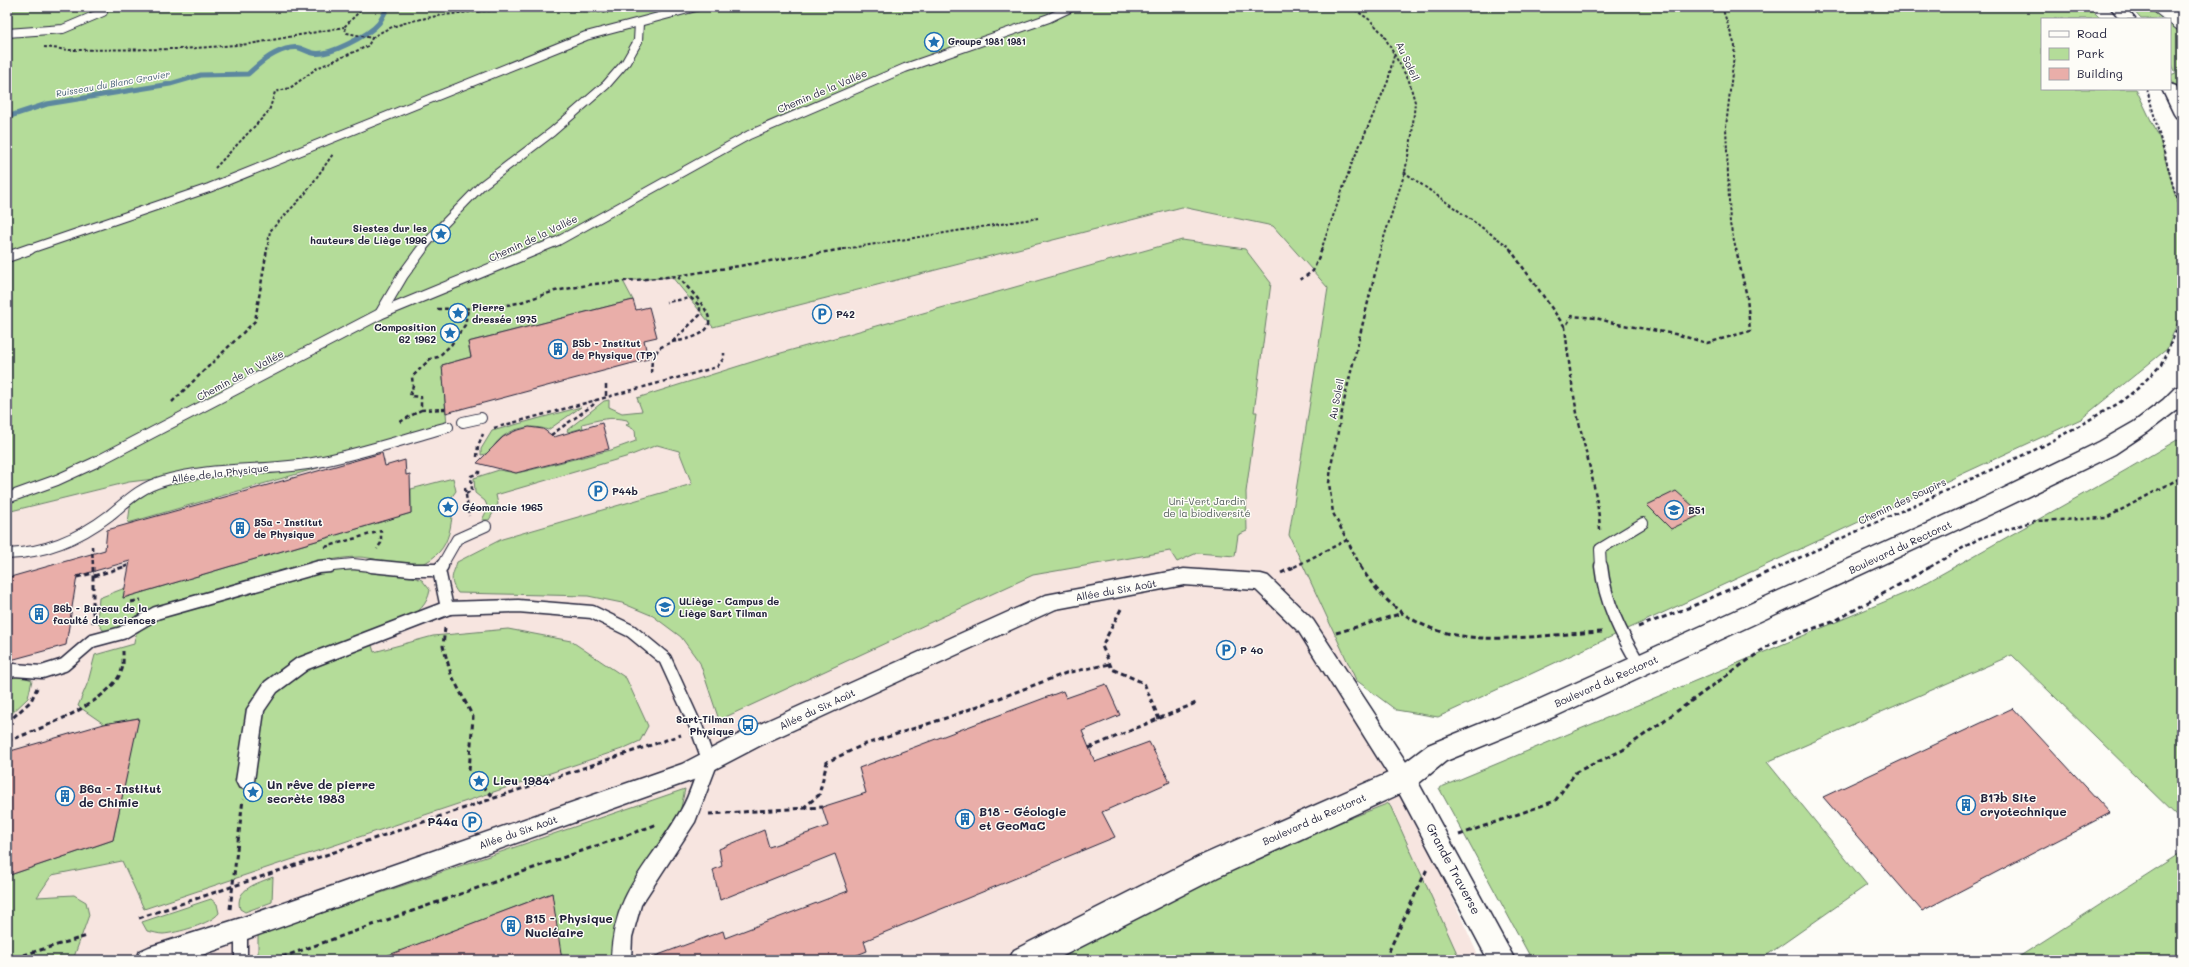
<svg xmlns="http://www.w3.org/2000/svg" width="2189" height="967" viewBox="0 0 2189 967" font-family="Mali,sans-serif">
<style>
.built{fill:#f7e5e0}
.green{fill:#b4dc99;stroke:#6b7f6a}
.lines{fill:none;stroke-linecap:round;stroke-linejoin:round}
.stream{stroke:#5b879f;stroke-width:5}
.building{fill:#e9aea9;stroke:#22223b}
.service-far2-casing{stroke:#22223b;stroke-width:10}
.service-far1-casing{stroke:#22223b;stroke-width:12}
.service-casing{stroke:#22223b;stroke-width:15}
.pedestrian-casing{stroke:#22223b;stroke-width:3}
.minor-casing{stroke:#22223b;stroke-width:3}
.secondary-casing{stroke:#22223b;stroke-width:3}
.path-far2{stroke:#22223b;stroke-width:2;stroke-dasharray:3 2;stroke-linecap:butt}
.path-far1{stroke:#22223b;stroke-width:2.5;stroke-dasharray:4 3;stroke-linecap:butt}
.path{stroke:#22223b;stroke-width:3;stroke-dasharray:5 3.5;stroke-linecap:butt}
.service-far2{stroke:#fdfcf7;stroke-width:8}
.service-far1{stroke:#fdfcf7;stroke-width:10}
.service{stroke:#fdfcf7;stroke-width:12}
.pedestrian{fill:#fdfcf7;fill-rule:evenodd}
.minor{fill:#fdfcf7;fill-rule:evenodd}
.secondary{fill:#fdfcf7;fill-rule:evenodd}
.labels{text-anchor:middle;stroke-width:3;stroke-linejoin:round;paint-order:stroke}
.far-poi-label{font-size:9px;font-weight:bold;fill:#22223b;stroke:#fdfcf7;text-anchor:start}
.far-water-label{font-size:9px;font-style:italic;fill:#435d75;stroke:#fdfcf7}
.street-label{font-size:10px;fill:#22223b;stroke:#fdfcf7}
.poi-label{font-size:10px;font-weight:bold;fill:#22223b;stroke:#fdfcf7;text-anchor:start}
.park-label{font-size:10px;fill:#4e5a57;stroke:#fdfcf7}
.near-poi-label{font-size:12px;font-weight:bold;fill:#22223b;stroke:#fdfcf7;text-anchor:start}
.near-street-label{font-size:12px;fill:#22223b;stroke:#fdfcf7}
</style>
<rect width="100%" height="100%" fill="#fdfcf7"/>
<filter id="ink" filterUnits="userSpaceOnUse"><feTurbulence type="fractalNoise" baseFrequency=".025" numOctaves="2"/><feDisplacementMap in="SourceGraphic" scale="8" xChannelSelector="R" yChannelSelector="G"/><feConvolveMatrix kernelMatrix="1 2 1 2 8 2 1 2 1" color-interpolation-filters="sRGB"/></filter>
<g filter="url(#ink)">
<path class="built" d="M 1182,207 L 1273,226 L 1328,288 L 1289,535 L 1356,680 L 1480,960 L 7,960 L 7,512 L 129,482 L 425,332 L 623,281 L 672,277 L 713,327 Z"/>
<g class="green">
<path d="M 7,7 L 2089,7 L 2101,19 L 2042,19 L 2042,89 L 2136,89 L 2159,137 L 2182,219 L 2182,311 L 2167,349 L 2081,419 L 1438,717 L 1396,710 L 1356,680 L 1289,535 L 1328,288 L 1273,226 L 1182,207 L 713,327 L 672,277 L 623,281 L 633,300 L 468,342 L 471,357 L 442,365 L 447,425 L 314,460 L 129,482 L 7,512 Z"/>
<path d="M 2130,7 L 2182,7 L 2182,101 L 2170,77 L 2170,75 L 2176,73 L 2170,61 L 2170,19 L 2141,19 Z"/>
<path d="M 1182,240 L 1245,249 L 1271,283 L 1254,412 L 1257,412 L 1246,492 L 1247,531 L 1238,535 L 1235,556 L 1197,553 L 1177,562 L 1170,551 L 1033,575 L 719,720 L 700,663 L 681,637 L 653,616 L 622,603 L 588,596 L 458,593 C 448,580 453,575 457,562 L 502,539 L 692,484 L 679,451 L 657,445 L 629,456 L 496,495 L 498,504 L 489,520 L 482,520 L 488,508 L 485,501 L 475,493 L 474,478 L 499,470 L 516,473 L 526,471 L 611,450 L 636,441 L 635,430 L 626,425 L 629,423 L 627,420 C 611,416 598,420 582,424 L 583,428 L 568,432 L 567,430 L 604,401 L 609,400 L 609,407 L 622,413 L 642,411 L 637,398 L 774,355 Z"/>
<path d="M 581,407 L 548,430 C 527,422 499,431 490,453 L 481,455 L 481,449 L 492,431 Z"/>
<path d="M 2182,437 L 2182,821 L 2012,655 L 1767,762 L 1867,885 L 1760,960 L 1532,960 L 1439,788 L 1915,589 L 2126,470 Z"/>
<path d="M 335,463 L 128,523 L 131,501 L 148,492 L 177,482 Z"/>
<path d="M 453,478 L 456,491 L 443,509 L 452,517 C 450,532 447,546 435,556 C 412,577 386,558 359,557 C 347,557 334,559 322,562 L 153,609 L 134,617 L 111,631 L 103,630 L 97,622 L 99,598 L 125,588 L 123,598 L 411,513 L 411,489 Z"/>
<path d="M 353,570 L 410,576 L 422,580 L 430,590 C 425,619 392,624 368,633 L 374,652 L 433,636 L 508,629 L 571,641 L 626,678 L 648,726 L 640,741 L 622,749 L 144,909 L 122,861 L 52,875 L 37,897 L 74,895 L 86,902 L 89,915 L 74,957 L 71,960 L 7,960 L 7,876 L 113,840 L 138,718 L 104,724 L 78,706 L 88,682 L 95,655 L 134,644 C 134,629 149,624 160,617 L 324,571 Z"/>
<path d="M 18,675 L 32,680 L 28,698 L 7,718 L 7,677 Z"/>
<path d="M 685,789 L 679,817 L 621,904 L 612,942 L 611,960 L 558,960 L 552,893 L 377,960 L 258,960 L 258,935 Z"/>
<path d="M 1389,803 L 1460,960 L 1024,960 L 1115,911 Z"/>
<path d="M 2182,852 L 2182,960 L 2014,960 Z"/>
<path d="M 273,877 L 272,902 L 245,912 L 240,909 C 234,889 258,883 273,877 Z"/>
<path d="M 211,899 L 217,904 L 219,913 C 211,924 177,933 163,934 C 158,934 153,932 147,931 L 142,922 Z"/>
</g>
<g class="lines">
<path class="stream" d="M 7,117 L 47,104 L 170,84 L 201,75 L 248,74 C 260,63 270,54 286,49 C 301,45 301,50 313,53 C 328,57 369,35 379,23 C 382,18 385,12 388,7"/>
</g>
<g class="building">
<path d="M 633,300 L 636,310 L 649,307 L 657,337 L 644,340 L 648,359 L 446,413 L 442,365 L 471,357 L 468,342 Z"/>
<path d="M 602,423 L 609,449 L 516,473 L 477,463 L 503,437 L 515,431 L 529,427 L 543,429 L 554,437 Z"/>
<path d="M 382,453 L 385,466 L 405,460 L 406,475 L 410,474 L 411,513 L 123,598 L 130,561 L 77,576 L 66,645 L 7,661 L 7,578 L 105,550 L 107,530 Z"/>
<path d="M 1676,491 L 1702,514 L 1671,529 L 1647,505 Z"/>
<path d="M 1106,684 L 1120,715 L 1082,731 L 1095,762 L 1149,742 L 1170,782 L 1102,812 L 1115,837 L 864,941 L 867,951 L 845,960 L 651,960 L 650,958 L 723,931 L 725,938 L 848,891 L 835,854 L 720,900 L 713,870 L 722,866 L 719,849 L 764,830 L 769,847 L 828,826 L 822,807 L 866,793 L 859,768 L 1063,691 L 1066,698 Z"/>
<path d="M 2013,708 L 2110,813 L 1922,911 L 1823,797 Z"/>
<path d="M 139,718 L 113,840 L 7,876 L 7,752 L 104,724 Z"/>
<path d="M 552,893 L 562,960 L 381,960 L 381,958 Z"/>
</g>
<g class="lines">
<defs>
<g id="service-far2">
<path d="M 2155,7 L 2182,28"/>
<path d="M 7,33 L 63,29 L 103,12"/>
<path d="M 27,250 L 209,188 L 586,36 L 696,7"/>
<path d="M 421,250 L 439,229 L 481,186 L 552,132 L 606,85 L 626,62 L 638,41 L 639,23"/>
<path d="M 536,250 L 558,241 L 749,135 L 905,68 L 1049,18 L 1072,7"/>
</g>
<g id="service-far1">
<path d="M 7,257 L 30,249"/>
<path d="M 380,314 L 403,275 L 422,249"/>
<path d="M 463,422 L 481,418"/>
<path d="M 7,498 L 57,480 L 94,463 L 380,314 L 538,249"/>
<path d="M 7,554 C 45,553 80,538 110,515 C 127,501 141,487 163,481 C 211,466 264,472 313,463 C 357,455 404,439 448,427"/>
<path d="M 322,567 L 353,564 L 380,567"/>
<path d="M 441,567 L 457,539 L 486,526"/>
<path d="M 1601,567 L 1600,549 L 1643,523"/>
</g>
<g id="service">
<path d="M 371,566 L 411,570 L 439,570"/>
<path d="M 442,566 L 439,570 L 447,608 L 518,606 L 592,612 L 631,631 L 665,659 L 697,729 L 709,762"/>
<path d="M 1601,566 C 1605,603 1621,634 1640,666"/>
<path d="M 7,672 L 14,670 L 42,672 L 64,665 L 92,641 L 122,633 L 156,613 L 319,567 L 330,566"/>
<path d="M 241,930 L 241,960"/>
</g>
<g id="pedestrian">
<path d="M 447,601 L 453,603 L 455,608 L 453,613 L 308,669 L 277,692 L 264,711 L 254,781 L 251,787 L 245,789 L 239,787 L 236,781 L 247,709 L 265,682 L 296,659 Z"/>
<path d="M 709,754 L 715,756 L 718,762 L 695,822 L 641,905 L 632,937 L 631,960 L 611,960 C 614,888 649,867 681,810 C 691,793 695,774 703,756 Z"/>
</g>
<path id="minor" d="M 1184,569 L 1261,574 L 1268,576 L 1313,620 L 1412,771 L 1515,960 L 1488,960 L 1396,787 L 1299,632 L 1256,590 L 1184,585 L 1056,609 L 767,742 L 696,779 L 188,960 L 136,960 L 140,951 L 149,947 L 241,918 L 682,764 L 751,728 L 1046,595 Z"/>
<g id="secondary">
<path d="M 2110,7 L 2125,7 L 2135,19 L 2120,19 Z"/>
<path d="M 2161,7 L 2177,7 L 2182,12 L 2182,24 L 2177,23 Z"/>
<path d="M 2170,84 L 2176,86 L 2182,97 L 2182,119 L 2176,117 L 2174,114 L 2162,89 L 2170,89 Z"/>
<path d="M 2182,386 L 2182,406 L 2148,432 L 2115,454 L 2004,508 L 1556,716 L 1446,761 L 1413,788 L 1218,877 L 1055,960 L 1009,960 L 1014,950 L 1198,857 L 1395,770 L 1428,745 L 1538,700 L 1631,658 L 1988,496 L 2099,442 L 2134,422 L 2163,400 L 2175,388 Z"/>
</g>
</defs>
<use href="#service-far2" class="service-far2-casing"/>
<use href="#service-far1" class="service-far1-casing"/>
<use href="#service" class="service-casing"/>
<use href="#pedestrian" class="pedestrian-casing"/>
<use href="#minor" class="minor-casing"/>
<use href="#secondary" class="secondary-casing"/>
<g class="path-far2">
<path d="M 1351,7 L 1370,20 L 1383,34 L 1409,81 L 1415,102 L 1412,135 L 1405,172 L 1380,250"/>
<path d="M 1722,7 L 1735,46 L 1726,127 L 1730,224 L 1736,250"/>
<path d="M 372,38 C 412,6 556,6 608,13"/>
<path d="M 44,47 L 69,50 L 183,49 L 250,44 L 344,27"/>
<path d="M 2147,89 L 2182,219"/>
<path d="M 215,168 L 269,111 L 275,92 L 290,88 L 317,68 L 368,46 L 372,38 L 347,33 L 344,27 L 364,7"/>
<path d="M 1404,172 L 1508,246 L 1511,250"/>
<path d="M 267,250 L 270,231 L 305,194 L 333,154"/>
<path d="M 838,250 L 1038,218"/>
<path d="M 1321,250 L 1352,163 L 1388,81 L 1394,55"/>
</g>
<g class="path-far1">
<path d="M 1510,249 L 1565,327"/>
<path d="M 1300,280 L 1313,271 L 1322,249"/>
<path d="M 437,309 L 491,308 L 518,303 L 555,291 L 594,284 L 677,276 L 844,249"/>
<path d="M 672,342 C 733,333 707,308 678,277"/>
<path d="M 651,373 L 652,359 L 659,348 L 672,342 L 700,315 L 700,306 L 691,298 L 666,302"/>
<path d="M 606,385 L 606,397"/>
<path d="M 172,402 L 255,321 L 267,249"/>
<path d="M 421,410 L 445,409"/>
<path d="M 400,422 L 421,410 L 421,397 L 410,396 L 413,386 L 412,377 L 430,359 L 438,357 L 451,345 L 465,325 L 468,309"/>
<path d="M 494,428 L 717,367 L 724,358 L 724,353"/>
<path d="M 551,435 L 593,405 L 595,400"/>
<path d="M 477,457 L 478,446 L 483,434"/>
<path d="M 465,488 L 469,516"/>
<path d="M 466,494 L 472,490 L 471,476 L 479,473 L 479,469"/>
<path d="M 1600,530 C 1598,492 1586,455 1578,418 C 1572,388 1568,357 1565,327 L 1572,316 L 1596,318 L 1617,324 L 1675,334 L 1707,343 L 1750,331 L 1747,297 L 1736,249"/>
<path d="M 92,546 L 93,567"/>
<path d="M 325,547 L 381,531 L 381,543 L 377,549"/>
<path d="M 124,567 L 129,565"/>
<path d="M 1294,567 L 1347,540"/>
<path d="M 1361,567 L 1333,513 L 1329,483 L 1332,461 L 1346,392 L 1381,249"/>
<path d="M 1779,567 L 2043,446 L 2119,403 L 2137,389 L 2161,365 L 2182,318"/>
<path d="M 1930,567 L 1980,538 L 2034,521 L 2106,518 L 2182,477"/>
</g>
<g class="path">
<path d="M 1360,566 C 1421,664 1507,635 1603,632"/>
<path d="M 1281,573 L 1296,566"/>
<path d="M 94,576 L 127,566"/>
<path d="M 77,577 L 94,573"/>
<path d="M 131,602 L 141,600"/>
<path d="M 1121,609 L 1102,646 L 1112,669 L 1144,683 L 1159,719"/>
<path d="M 93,623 L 93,566"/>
<path d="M 1638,627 L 1693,606 L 1781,566"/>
<path d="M 445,628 L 443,646 L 451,674 L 473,717 L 469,771 L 494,798"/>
<path d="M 1336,633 L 1403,613"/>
<path d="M 7,723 L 31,701 L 37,688"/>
<path d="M 7,741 C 38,730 108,704 121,672 C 124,666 123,658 123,651"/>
<path d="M 1089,748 L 1196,703"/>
<path d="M 803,808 L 819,795 L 827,762 L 863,745 L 949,717 L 1066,673 L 1110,664"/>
<path d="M 709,814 L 822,807"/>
<path d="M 1459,835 L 1555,801 L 1576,772 L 1623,750 L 1772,643 L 1835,621 L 1932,566"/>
<path d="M 230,909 L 243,799"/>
<path d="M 139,918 L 681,735"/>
<path d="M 7,960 L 87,936"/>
<path d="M 274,960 L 658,824"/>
<path d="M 1387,960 L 1389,951 L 1427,869"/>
</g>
<use href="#service-far2" class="service-far2"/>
<use href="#service-far1" class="service-far1"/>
<use href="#service" class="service"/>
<use href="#pedestrian" class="pedestrian"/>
<use href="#minor" class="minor"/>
<use href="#secondary" class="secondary"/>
</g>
</g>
<defs>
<symbol id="sight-ring" viewBox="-11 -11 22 22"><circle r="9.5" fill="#fdfcf7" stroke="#1f6fb2" stroke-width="1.5"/><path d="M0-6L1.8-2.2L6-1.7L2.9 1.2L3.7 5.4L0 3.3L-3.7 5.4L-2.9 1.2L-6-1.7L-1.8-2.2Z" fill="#1f6fb2"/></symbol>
<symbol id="parking-ring" viewBox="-11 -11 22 22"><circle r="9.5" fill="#fdfcf7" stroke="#1f6fb2" stroke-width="1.5"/><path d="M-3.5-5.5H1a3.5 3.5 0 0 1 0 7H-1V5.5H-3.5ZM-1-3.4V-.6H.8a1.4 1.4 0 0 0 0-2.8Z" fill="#1f6fb2"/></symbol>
<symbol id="building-ring" viewBox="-11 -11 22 22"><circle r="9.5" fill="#fdfcf7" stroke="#1f6fb2" stroke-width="1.5"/><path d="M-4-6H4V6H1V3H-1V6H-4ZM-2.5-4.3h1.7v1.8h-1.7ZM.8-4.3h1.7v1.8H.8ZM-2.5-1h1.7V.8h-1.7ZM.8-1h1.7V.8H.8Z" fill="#1f6fb2"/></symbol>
<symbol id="university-ring" viewBox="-11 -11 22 22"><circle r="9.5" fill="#fdfcf7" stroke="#1f6fb2" stroke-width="1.5"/><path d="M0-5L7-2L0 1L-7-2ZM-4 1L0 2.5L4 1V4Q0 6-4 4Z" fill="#1f6fb2"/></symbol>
<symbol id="bus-ring" viewBox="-11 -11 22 22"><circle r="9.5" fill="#fdfcf7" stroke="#1f6fb2" stroke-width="1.5"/><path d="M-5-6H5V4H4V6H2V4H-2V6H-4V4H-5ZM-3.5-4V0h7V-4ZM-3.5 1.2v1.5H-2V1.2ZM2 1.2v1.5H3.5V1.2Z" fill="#1f6fb2"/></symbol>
</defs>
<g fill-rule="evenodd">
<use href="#sight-ring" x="923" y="31" width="22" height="22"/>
<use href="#sight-ring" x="430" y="223" width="22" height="22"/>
<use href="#sight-ring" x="447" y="302" width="22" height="22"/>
<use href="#parking-ring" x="811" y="303" width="22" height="22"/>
<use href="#sight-ring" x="439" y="322" width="22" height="22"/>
<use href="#building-ring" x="547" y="338" width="22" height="22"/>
<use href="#parking-ring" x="587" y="480" width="22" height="22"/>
<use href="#sight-ring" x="437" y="496" width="22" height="22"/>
<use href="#university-ring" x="1663" y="499" width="22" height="22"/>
<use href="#building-ring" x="229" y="517" width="22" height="22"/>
<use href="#university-ring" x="654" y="596" width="22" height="22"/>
<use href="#building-ring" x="28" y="603" width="22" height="22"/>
<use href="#parking-ring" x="1215" y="639" width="22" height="22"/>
<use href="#bus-ring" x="737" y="714" width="22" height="22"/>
<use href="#sight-ring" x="468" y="770" width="22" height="22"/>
<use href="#sight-ring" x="242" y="781" width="22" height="22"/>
<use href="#building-ring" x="54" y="785" width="22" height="22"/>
<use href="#building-ring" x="1955" y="794" width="22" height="22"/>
<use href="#building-ring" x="954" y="808" width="22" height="22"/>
<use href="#parking-ring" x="461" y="811" width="22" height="22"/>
<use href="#building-ring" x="500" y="915" width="22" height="22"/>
</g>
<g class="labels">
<g class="far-poi-label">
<text x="948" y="45">Groupe 1981 1981</text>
</g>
<g class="far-water-label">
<text transform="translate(113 84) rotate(-10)" y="3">Ruisseau du Blanc Gravier</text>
</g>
<g class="street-label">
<text transform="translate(1408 61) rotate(65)" y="4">Au Soleil</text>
<text transform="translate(822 91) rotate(-23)" y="4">Chemin de la Vallée</text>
<text transform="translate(533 238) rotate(-25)" y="4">Chemin de la Vallée</text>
<text transform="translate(240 375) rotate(-28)" y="4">Chemin de la Vallée</text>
<text transform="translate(1336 399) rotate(-79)" y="4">Au Soleil</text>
<text transform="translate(220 473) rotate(-7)" y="4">Allée de la Physique</text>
<text transform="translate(1902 501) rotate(-25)" y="4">Chemin des Soupirs</text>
<text transform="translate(1900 547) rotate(-25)" y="4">Boulevard du Rectorat</text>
<text transform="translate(1116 590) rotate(-10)" y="4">Allée du Six Août</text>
<text transform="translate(1606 681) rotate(-24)" y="4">Boulevard du Rectorat</text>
<text transform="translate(817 709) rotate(-25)" y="4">Allée du Six Août</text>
<text transform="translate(1314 819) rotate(-24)" y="4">Boulevard du Rectorat</text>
<text transform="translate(518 832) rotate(-19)" y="4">Allée du Six Août</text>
</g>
<g class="poi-label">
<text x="427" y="232" text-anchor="end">Siestes dur les<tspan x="427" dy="12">hauteurs de Liège 1996</tspan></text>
<text x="472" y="311">Pierre<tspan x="472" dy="12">dressée 1975</tspan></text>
<text x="836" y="318">P42</text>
<text x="436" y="331" text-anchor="end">Composition<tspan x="436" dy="12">62 1962</tspan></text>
<text x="572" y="347">B5b - Institut<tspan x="572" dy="12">de Physique (TP)</tspan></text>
<text x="612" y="495">P44b</text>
<text x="462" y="511">Géomancie 1965</text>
<text x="1688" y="514">B51</text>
<text x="254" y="526">B5a - Institut<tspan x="254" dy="12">de Physique</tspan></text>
<text x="679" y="605">ULiège - Campus de<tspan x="679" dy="12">Liège Sart Tilman</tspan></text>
<text x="53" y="612">B6b - Bureau de la<tspan x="53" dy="12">faculté des sciences</tspan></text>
<text x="1240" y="654">P 40</text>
<text x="734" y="723" text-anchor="end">Sart-Tilman<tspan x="734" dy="12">Physique</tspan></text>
</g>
<g class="park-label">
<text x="1207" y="505">Uni-Vert Jardin<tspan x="1207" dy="12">de la biodiversité</tspan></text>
</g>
<g class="near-poi-label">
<text x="493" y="785">Lieu 1984</text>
<text x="267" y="789">Un rêve de pierre<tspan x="267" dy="14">secrète 1983</tspan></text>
<text x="79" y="793">B6a - Institut<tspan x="79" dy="14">de Chimie</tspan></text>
<text x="1980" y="802">B17b Site<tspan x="1980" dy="14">cryotechnique</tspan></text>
<text x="979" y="816">B18 - Géologie<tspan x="979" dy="14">et GeoMaC</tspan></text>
<text x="458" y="826" text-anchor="end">P44a</text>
<text x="525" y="923">B15 - Physique<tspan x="525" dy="14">Nucléaire</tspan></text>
</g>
<g class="near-street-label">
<text transform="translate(1453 869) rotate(62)" y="4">Grande Traverse</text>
</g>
</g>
<rect width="2189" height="967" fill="none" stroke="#fdfcf7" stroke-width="24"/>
<rect x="12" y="12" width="2165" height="943" fill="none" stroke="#22223b" stroke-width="1.5" filter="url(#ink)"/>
<rect x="2041" y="18" width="130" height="72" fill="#fdfcf7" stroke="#a5a5ac"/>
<rect x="2049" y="31" width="20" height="6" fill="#fdfcf7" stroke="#a5a5ac"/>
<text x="2077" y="38" font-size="12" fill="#22223b">Road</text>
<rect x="2049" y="48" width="20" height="12" fill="#b4dc99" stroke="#a5a5ac"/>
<text x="2077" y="58" font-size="12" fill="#22223b">Park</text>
<rect x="2049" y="68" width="20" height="12" fill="#e9aea9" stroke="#a5a5ac"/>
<text x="2077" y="78" font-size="12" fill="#22223b">Building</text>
</svg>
